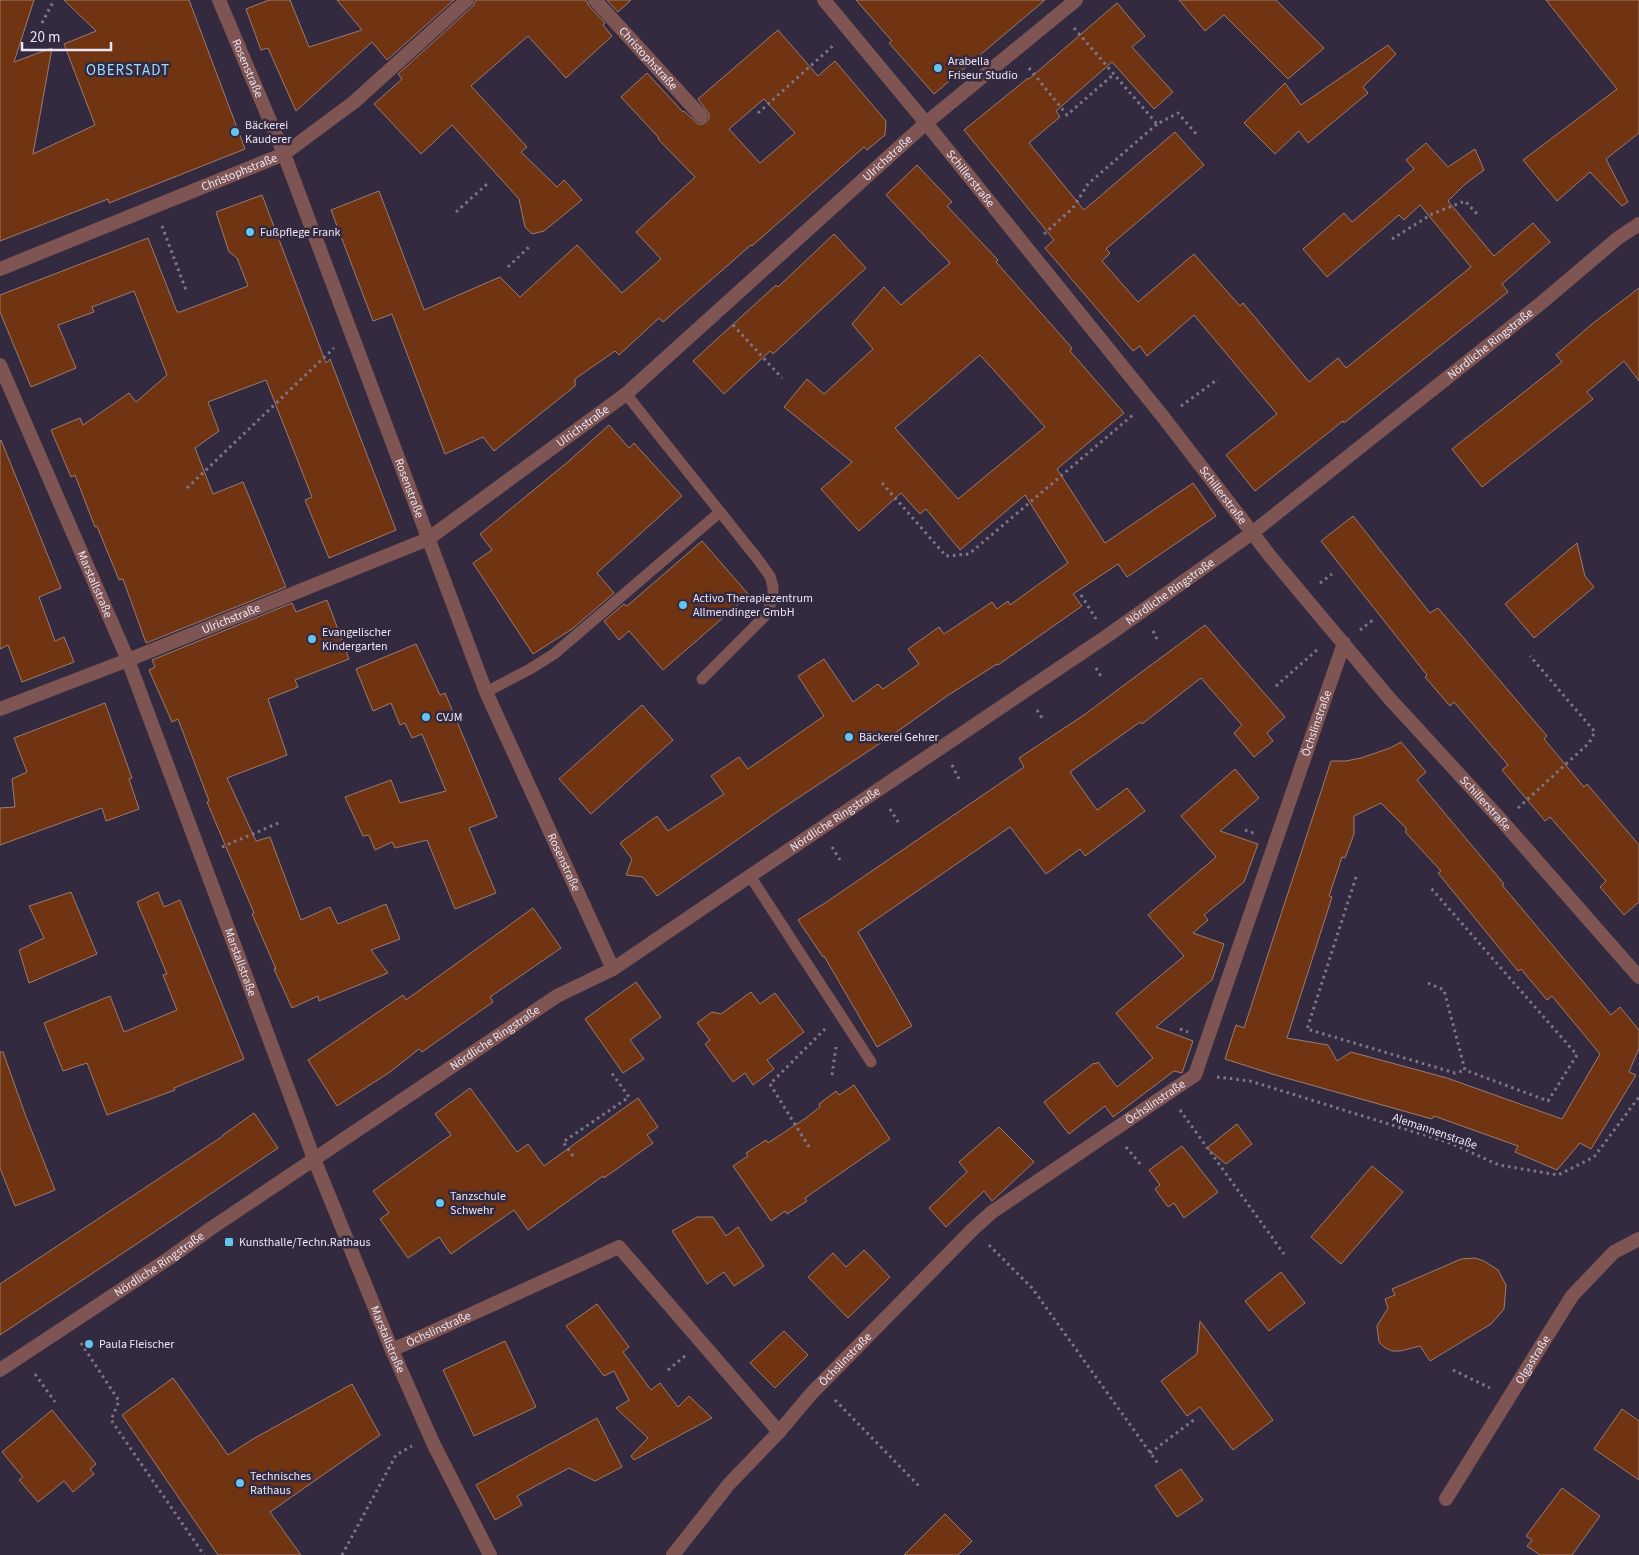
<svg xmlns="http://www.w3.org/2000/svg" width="1639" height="1555" viewBox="0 0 1639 1555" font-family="'Source Sans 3',sans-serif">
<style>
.building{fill:#713412;stroke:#9a7c6f;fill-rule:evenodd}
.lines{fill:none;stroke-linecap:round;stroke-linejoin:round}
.path{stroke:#7e778a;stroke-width:3;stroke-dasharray:2.5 4;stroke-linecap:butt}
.service{stroke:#7e5553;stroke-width:11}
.minor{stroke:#7e5553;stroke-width:14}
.tertiary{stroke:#7e5553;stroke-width:14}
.poi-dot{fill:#65c5ef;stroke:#332a40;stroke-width:2}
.labels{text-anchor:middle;stroke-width:5;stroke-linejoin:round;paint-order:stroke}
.street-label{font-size:12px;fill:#ebe5f4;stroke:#332a40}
.poi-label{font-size:12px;fill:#ebe5f4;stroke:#332a40;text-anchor:start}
.quarter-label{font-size:15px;letter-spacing:1px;fill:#9bdefd;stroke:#332a40}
</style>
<rect width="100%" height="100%" fill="#332a40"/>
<g class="building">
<path d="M 0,0 L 34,0 L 14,62 L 52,48 L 33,154 L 95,125 L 64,44 L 96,31 L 64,0 L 189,0 L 245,149 L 109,203 L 108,199 L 0,241 Z"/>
<path d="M 269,0 L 290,0 L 309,47 L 362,30 L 337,0 L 454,0 L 387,60 L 372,42 L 296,111 L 268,48 L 261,50 L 246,9 Z"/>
<path d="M 476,0 L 586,0 L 589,6 L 605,23 L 603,25 L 612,36 L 566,78 L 528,36 L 471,86 L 527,147 L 521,152 L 557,187 L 564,180 L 582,200 L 544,231 L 532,234 L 525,227 L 519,199 L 452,125 L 421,154 L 374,104 L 402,79 L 398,74 L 473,6 Z"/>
<path d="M 607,0 L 631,0 L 618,12 Z"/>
<path d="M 856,0 L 1045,0 L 934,94 L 889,43 L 892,41 Z"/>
<path d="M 1179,0 L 1276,0 L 1324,48 L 1288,79 L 1224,15 L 1205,31 Z"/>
<path d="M 1546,0 L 1639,0 L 1639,133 L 1606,159 L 1628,202 L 1622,206 L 1590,172 L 1557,201 L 1523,160 L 1617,89 Z"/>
<path d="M 1117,3 L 1145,36 L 1132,47 L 1173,92 L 1154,109 L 1112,62 L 1056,111 L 1060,117 L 1029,143 L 1084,210 L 1175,132 L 1204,165 L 1106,249 L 1110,253 L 1102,261 L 1138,302 L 1194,254 L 1240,306 L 1243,303 L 1309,382 L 1338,358 L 1346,368 L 1471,267 L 1420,205 L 1404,220 L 1399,215 L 1327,277 L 1303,249 L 1344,213 L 1352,222 L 1414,169 L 1406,160 L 1426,143 L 1448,167 L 1475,149 L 1484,170 L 1464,185 L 1448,201 L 1494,256 L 1533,223 L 1550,242 L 1502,284 L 1508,292 L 1344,423 L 1343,421 L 1255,491 L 1226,455 L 1277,414 L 1194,315 L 1147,356 L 1140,346 L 1133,351 L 1045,248 L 1054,240 L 964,130 L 1028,78 L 1029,79 Z"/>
<path d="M 778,30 L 818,76 L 835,61 L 886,121 L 885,135 L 867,150 L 864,147 L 752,246 L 751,245 L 663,322 L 659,318 L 619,355 L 615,351 L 575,379 L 575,386 L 494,451 L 483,437 L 445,454 L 392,314 L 373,321 L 331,210 L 379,191 L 424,310 L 500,277 L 520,297 L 577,245 L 622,293 L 661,259 L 636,232 L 695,177 L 658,139 L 659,138 L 621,97 L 647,73 L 683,112 L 684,111 L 698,124 L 703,124 L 709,119 L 709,114 L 698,99 ZM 764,99 L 795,133 L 760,163 L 729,129 Z"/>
<path d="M 1388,45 L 1396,54 L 1363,87 L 1368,93 L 1308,143 L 1299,131 L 1275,154 L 1244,123 L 1285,83 L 1301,105 Z"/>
<path d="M 917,165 L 952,202 L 947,206 L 998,260 L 996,262 L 1072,348 L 1070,351 L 1124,413 L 1057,469 L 1105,543 L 1193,483 L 1216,516 L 1127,577 L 1118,564 L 1073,594 L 1082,606 L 998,665 L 997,664 L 947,696 L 891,736 L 777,812 L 657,896 L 643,877 L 626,875 L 632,859 L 620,843 L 657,816 L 668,831 L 724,794 L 711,776 L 739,757 L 748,769 L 824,716 L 798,676 L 824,659 L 853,702 L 878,684 L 883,689 L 919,664 L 908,649 L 939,627 L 944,634 L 992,602 L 997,609 L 1008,601 L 1010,605 L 1068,563 L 1025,495 L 960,550 L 926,509 L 920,514 L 901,493 L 859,531 L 821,489 L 852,462 L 784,407 L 807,379 L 824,394 L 873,349 L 852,324 L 884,287 L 901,305 L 950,263 L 886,195 ZM 980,355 L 1045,427 L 958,499 L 895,428 Z"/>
<path d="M 262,195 L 326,363 L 330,359 L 396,530 L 329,558 L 305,500 L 312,497 L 266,380 L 208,402 L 219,431 L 195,448 L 213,494 L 243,482 L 286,587 L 146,643 L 123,579 L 119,580 L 97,526 L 95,527 L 75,475 L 71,477 L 51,430 L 80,418 L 83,425 L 129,393 L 136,402 L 167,375 L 134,291 L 92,307 L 94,312 L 58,325 L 76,368 L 31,387 L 0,312 L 0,295 L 148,238 L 177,312 L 180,312 L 248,286 L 237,258 L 229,252 L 216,212 Z"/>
<path d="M 834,234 L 866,268 L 773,354 L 770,351 L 724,394 L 693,361 L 776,285 L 778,287 Z"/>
<path d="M 1639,288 L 1639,381 L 1624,361 L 1587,392 L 1593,399 L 1482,487 L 1452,449 L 1562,362 L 1556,355 L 1592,324 Z"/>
<path d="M 609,425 L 629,448 L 634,443 L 682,496 L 597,573 L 614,593 L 572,629 L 533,654 L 473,563 L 492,550 L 480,534 L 569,461 Z"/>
<path d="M 1,440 L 61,588 L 39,597 L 55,641 L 64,637 L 74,662 L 22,682 L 8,645 L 0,649 L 0,441 Z"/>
<path d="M 1353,516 L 1430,613 L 1438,608 L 1547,736 L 1544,739 L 1584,787 L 1587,784 L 1639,845 L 1639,902 L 1624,915 L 1600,887 L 1606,881 L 1550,817 L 1545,821 L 1502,770 L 1508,765 L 1454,702 L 1450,706 L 1425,677 L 1427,675 L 1321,541 Z"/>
<path d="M 702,541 L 749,595 L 663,670 L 629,631 L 619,640 L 604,621 L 624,604 L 627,606 Z"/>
<path d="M 1577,543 L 1585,576 L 1594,587 L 1534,638 L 1505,604 Z"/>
<path d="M 327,600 L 349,659 L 295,680 L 298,687 L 268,699 L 287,755 L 227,778 L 256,841 L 270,837 L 301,920 L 330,907 L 338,924 L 386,904 L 400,939 L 371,950 L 388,973 L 319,1001 L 318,996 L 292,1008 L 274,969 L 276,969 L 252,914 L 254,913 L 207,802 L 209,801 L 178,719 L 172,722 L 149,670 L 155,667 L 152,660 L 292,603 L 296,612 Z"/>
<path d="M 1205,625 L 1285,717 L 1267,733 L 1273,741 L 1254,757 L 1234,733 L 1242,725 L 1201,678 L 1142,724 L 1140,722 L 1070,772 L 1097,810 L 1127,788 L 1145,811 L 1085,856 L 1080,849 L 1046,874 L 1010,827 L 858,932 L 912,1026 L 877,1047 L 824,956 L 823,957 L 798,920 L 825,903 L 1024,767 L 1019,758 L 1084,715 Z"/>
<path d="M 416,644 L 440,695 L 445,693 L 497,817 L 469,828 L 496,893 L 455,909 L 427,840 L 395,848 L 392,842 L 375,850 L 369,835 L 363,836 L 345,797 L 391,780 L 400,803 L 446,791 L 422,734 L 412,738 L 405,723 L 400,725 L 391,703 L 373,711 L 356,669 Z"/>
<path d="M 105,703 L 132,778 L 129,779 L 139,809 L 106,821 L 102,808 L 0,845 L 0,808 L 15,807 L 12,779 L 27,772 L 14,738 Z"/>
<path d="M 642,705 L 673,740 L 591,814 L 559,779 Z"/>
<path d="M 1401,742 L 1426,772 L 1417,780 L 1504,884 L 1502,885 L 1611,1015 L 1620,1007 L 1639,1030 L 1639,1048 L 1629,1072 L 1636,1075 L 1591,1149 L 1580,1143 L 1557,1170 L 1515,1152 L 1518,1146 L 1434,1116 L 1432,1119 L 1272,1074 L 1225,1059 L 1236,1025 L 1244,1028 L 1331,761 L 1346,761 L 1361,758 L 1390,748 ZM 1381,803 L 1406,828 L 1406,833 L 1441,871 L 1438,873 L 1518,971 L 1521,969 L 1547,1000 L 1552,996 L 1600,1054 L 1562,1119 L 1447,1078 L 1351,1052 L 1337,1061 L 1328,1045 L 1287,1038 L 1332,897 L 1329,896 L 1342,857 L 1345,858 L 1354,834 L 1354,816 Z"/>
<path d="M 1235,769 L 1259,798 L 1220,831 L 1258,844 L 1244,882 L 1204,915 L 1208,920 L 1193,933 L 1224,944 L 1212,980 L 1156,1027 L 1193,1041 L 1182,1073 L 1174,1071 L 1113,1117 L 1105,1106 L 1069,1134 L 1044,1102 L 1094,1063 L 1095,1064 L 1098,1062 L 1117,1087 L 1153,1058 L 1116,1013 L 1184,956 L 1148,915 L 1216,857 L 1181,816 Z"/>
<path d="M 71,892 L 97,954 L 29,983 L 19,950 L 44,938 L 29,906 Z"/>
<path d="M 158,892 L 164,907 L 180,900 L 244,1059 L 174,1088 L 175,1090 L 107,1115 L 87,1063 L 63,1071 L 44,1023 L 110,996 L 124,1032 L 177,1010 L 163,975 L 167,974 L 137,902 Z"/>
<path d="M 533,908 L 561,948 L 490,997 L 493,1002 L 422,1052 L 419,1049 L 390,1072 L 337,1106 L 308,1060 L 403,995 L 406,1000 Z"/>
<path d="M 636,982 L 661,1017 L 630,1040 L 644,1059 L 623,1073 L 585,1019 Z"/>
<path d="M 751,992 L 760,1004 L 775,993 L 804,1032 L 767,1060 L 774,1069 L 753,1085 L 745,1073 L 733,1082 L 705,1044 L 710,1040 L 697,1023 L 712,1012 L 721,1014 Z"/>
<path d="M 0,1052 L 3,1052 L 25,1114 L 55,1190 L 15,1206 L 0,1168 Z"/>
<path d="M 854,1085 L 890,1139 L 805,1198 L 807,1201 L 787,1214 L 785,1211 L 771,1221 L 733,1166 L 748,1156 L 746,1153 L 766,1140 L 768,1143 L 806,1118 L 820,1107 L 819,1104 L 836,1091 L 839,1095 Z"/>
<path d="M 470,1088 L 517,1152 L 528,1144 L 544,1166 L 638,1098 L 658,1127 L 647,1135 L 653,1143 L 604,1178 L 603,1176 L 528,1230 L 514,1210 L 451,1254 L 439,1237 L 408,1258 L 380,1219 L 389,1213 L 373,1191 L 451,1135 L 435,1114 Z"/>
<path d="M 254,1113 L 278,1148 L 147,1237 L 0,1335 L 0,1284 L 223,1136 L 223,1135 Z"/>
<path d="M 1237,1124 L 1252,1144 L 1226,1164 L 1207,1148 Z"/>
<path d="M 999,1127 L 1034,1162 L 992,1201 L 984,1191 L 946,1227 L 929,1208 L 967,1172 L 959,1162 Z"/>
<path d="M 1182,1146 L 1218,1192 L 1184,1218 L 1174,1203 L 1168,1207 L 1155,1189 L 1160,1185 L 1149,1170 Z"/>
<path d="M 1372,1166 L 1403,1192 L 1341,1264 L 1311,1237 Z"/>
<path d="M 697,1217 L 713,1217 L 726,1236 L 738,1227 L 764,1266 L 734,1286 L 724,1272 L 707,1284 L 672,1231 Z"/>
<path d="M 864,1250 L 890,1277 L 848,1318 L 808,1277 L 833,1253 L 846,1267 Z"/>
<path d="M 1475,1258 L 1484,1261 L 1498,1270 L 1506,1285 L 1504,1309 L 1491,1324 L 1430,1361 L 1420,1346 L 1400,1351 L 1392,1351 L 1384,1347 L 1379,1342 L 1377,1326 L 1388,1308 L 1385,1299 L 1395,1295 L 1392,1289 L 1461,1259 Z"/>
<path d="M 1281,1272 L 1305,1303 L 1269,1331 L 1245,1301 Z"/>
<path d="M 597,1304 L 629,1347 L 623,1352 L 651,1390 L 660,1383 L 678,1407 L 689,1396 L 712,1418 L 634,1460 L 631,1456 L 648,1438 L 616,1408 L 629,1400 L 614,1371 L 604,1376 L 566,1326 Z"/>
<path d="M 1200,1321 L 1273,1420 L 1233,1450 L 1200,1407 L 1187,1416 L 1161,1381 L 1197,1354 Z"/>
<path d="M 784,1331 L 808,1355 L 775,1388 L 750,1363 Z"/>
<path d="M 505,1341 L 536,1407 L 474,1436 L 443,1370 Z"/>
<path d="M 173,1378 L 228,1455 L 253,1439 L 352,1384 L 380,1435 L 270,1512 L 301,1555 L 218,1555 L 122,1415 Z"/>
<path d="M 1622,1409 L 1639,1421 L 1639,1480 L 1594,1449 Z"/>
<path d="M 52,1410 L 96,1464 L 90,1469 L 94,1474 L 73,1492 L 64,1481 L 38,1502 L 19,1480 L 23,1477 L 2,1452 Z"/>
<path d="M 597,1418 L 622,1467 L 595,1481 L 569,1468 L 517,1496 L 522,1505 L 495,1520 L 476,1485 Z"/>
<path d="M 1181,1469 L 1203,1500 L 1177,1517 L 1155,1486 Z"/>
<path d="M 1562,1488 L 1600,1516 L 1572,1555 L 1540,1555 L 1527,1546 L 1532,1540 L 1526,1536 Z"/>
<path d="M 945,1514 L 972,1541 L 958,1555 L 904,1555 Z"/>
</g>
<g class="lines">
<g class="path">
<path d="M 42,23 L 54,0"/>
<path d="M 1074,28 L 1157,124 L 1178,113 L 1198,136"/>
<path d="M 1029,68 L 1067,115 L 1114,74"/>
<path d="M 758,113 L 834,45"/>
<path d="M 456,212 L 487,184"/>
<path d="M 162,226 L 187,293"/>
<path d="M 1044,234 L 1073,208 L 1088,184 L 1157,124"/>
<path d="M 1392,239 L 1432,214 L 1465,201 L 1478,215"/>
<path d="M 508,267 L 531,245"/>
<path d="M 733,325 L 782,378"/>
<path d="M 1181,406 L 1218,379"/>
<path d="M 882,483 L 946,556 L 969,554 L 1134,414"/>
<path d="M 187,488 L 334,348"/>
<path d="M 1320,583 L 1332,574"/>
<path d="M 1081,595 L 1096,619"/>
<path d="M 1360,630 L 1374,619"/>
<path d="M 1153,631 L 1158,641"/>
<path d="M 1096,668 L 1102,678"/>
<path d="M 1276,686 L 1318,649"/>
<path d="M 1037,710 L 1042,718"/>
<path d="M 952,765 L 960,781"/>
<path d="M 1518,808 L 1589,743 L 1595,732 L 1530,656"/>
<path d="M 890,809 L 900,825"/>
<path d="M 1245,830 L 1256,834"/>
<path d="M 222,847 L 281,822"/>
<path d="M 832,847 L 840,860"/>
<path d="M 1356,877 L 1307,1029 L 1455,1073 L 1465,1070"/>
<path d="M 1428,983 L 1444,990 L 1465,1070 L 1548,1101 L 1577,1055 L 1430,887"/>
<path d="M 1180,1029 L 1188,1032"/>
<path d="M 832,1075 L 836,1047"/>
<path d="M 1217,1077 L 1250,1081 L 1450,1143 L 1499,1165 L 1558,1175 L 1594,1157 L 1639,1097"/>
<path d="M 1180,1110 L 1284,1254"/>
<path d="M 809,1147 L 770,1084 L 825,1029"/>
<path d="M 1126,1147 L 1141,1165"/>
<path d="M 573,1156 L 563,1142 L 629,1097 L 611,1072"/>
<path d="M 989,1245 L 1032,1288 L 1159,1465"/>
<path d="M 81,1343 L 119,1401 L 111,1420 L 204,1555"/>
<path d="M 668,1370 L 685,1356"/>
<path d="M 1453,1370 L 1490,1388"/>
<path d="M 35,1374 L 55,1402"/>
<path d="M 835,1400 L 919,1486"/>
<path d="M 1150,1453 L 1195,1419"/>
<path d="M 342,1555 L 396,1455 L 412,1446"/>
</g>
<g class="service">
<path d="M 626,394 L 756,557 L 770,576 L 773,587 L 773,599 L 764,617 L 702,679"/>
<path d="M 486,692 L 530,669 L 554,654 L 720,512"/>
<path d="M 750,876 L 871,1062"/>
</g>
<g class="minor">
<path id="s1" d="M 219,0 L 284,154 L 486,692 L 613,969"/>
<path id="s2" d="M 595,0 L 701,116"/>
<path id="s3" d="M 824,0 L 926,123 L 1164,418 L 1270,556 L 1389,698 L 1502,821 L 1639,977"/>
<path id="s4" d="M 0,269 L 284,154 L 354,102 L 467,0"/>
<path id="s5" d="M 0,365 L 128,660 L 314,1159 L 392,1350 L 433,1443 L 490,1555"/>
<path id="s6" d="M 0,709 L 128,660 L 428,539 L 626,394 L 926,123 L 1076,0"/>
<path id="s7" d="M 392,1350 L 619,1247 L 779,1432"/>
<path id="s8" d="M 1446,1499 L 1572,1296 L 1614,1252 L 1639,1239"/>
<path id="s9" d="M 673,1555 L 729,1484 L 779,1432 L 811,1394 L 973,1229 L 992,1212 L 1195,1075 L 1344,643"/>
</g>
<path class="tertiary" id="s10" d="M 0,1370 L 168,1259 L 210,1229 L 557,996 L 613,969 L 750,876 L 1107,636 L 1252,533 L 1540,304 L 1618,238 L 1639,224"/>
</g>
<g class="poi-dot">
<circle cx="938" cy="68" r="5"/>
<circle cx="235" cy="132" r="5"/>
<circle cx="250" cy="232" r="5"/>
<circle cx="683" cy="605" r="5"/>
<circle cx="312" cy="639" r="5"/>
<circle cx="426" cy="717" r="5"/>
<circle cx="849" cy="737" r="5"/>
<circle cx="440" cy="1203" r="5"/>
<rect x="224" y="1237" width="10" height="10" rx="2.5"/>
<circle cx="89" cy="1344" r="5"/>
<circle cx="240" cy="1483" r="5"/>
</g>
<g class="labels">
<g class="street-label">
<text dy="4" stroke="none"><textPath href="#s2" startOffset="79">Christophstraße</textPath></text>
<text dy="4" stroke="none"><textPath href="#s1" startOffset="74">Rosenstraße</textPath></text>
<text dy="4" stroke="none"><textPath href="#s6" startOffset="1058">Ulrichstraße</textPath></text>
<text dy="4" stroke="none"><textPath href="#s4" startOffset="258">Christophstraße</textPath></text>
<text dy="4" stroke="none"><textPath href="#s3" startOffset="231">Schillerstraße</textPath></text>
<text dy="4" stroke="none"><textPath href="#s10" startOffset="1811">Nördliche Ringstraße</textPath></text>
<text dy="4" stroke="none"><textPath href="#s6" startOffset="652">Ulrichstraße</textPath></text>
<text dy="4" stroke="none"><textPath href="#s1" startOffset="524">Rosenstraße</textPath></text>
<text dy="4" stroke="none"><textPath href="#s3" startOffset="636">Schillerstraße</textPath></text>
<text dy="4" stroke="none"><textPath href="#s5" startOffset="239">Marstallstraße</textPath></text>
<text dy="4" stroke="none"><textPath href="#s10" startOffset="1406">Nördliche Ringstraße</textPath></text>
<text dy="4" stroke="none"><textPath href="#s6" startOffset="248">Ulrichstraße</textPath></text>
<text dy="4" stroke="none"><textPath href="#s9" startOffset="1086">Öchslinstraße</textPath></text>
<text dy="4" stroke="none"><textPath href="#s3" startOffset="1041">Schillerstraße</textPath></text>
<text dy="4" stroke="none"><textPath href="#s10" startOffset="1001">Nördliche Ringstraße</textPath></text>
<text dy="4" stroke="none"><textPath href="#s1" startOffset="929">Rosenstraße</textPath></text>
<text dy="4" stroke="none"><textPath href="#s5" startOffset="644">Marstallstraße</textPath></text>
<text dy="4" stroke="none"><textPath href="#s10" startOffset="596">Nördliche Ringstraße</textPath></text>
<text dy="4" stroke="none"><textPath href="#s9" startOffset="666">Öchslinstraße</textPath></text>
<text transform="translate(1435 1131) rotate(19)" y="4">Alemannenstraße</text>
<text dy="4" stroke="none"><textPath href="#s10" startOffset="191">Nördliche Ringstraße</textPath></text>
<text dy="4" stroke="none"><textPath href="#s7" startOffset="51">Öchslinstraße</textPath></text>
<text dy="4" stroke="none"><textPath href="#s5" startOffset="1049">Marstallstraße</textPath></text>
<text dy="4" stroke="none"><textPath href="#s9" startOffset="261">Öchslinstraße</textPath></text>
<text dy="4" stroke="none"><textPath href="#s8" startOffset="164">Olgastraße</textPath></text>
</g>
<g class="poi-label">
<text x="948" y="65">Arabella<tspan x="948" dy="14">Friseur Studio</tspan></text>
<text x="245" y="129">Bäckerei<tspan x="245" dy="14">Kauderer</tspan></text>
<text x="260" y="236">Fußpflege Frank</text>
<text x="693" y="602">Activo Therapiezentrum<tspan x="693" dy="14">Allmendinger GmbH</tspan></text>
<text x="322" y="636">Evangelischer<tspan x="322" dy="14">Kindergarten</tspan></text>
<text x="436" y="721">CVJM</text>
<text x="859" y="741">Bäckerei Gehrer</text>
<text x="450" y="1200">Tanzschule<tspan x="450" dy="14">Schwehr</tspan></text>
<text x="239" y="1246">Kunsthalle/Techn.Rathaus</text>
<text x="99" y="1348">Paula Fleischer</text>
<text x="250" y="1480">Technisches<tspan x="250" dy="14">Rathaus</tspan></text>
</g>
<g class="quarter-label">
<text x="128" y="75">OBERSTADT</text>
</g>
</g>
<path d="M22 42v8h89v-8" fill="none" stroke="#ebe5f4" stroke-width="2.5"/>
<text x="30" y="42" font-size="15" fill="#ebe5f4" stroke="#332a40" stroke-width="4" paint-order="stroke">20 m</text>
</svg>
